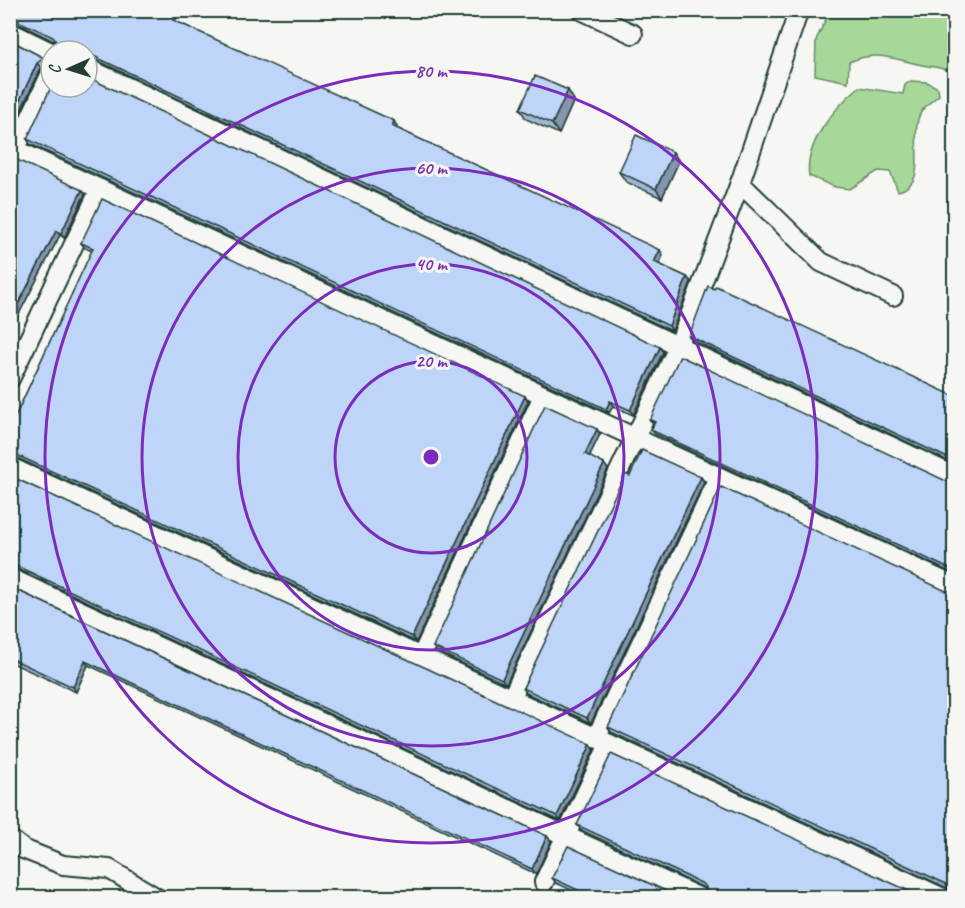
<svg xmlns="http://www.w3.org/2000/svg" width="965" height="908" viewBox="0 0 965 908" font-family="Caveat,sans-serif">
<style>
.green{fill:#a7d898;stroke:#638a66;stroke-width:1.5}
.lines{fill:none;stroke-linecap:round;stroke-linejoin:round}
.lane-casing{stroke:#1f3d34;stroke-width:22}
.lane{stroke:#f6f6f2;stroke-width:18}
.wall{fill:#a4b6d6;stroke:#1f3d34;stroke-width:1.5}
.shaded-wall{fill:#8694ae;stroke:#1f3d34;stroke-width:1.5}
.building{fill:#bfd4f9;stroke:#1f3d34;stroke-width:1.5}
.ring{fill:none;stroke:#7b2cbf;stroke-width:3}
.centre{fill:#7b2cbf;stroke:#f6f6f2;stroke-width:3}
.ring-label{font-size:18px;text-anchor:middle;font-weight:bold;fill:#7b2cbf;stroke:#f6f6f2;stroke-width:6;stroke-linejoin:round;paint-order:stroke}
</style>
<rect width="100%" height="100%" fill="#f6f6f2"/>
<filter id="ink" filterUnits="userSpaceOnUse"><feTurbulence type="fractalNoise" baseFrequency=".0167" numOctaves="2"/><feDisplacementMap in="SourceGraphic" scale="12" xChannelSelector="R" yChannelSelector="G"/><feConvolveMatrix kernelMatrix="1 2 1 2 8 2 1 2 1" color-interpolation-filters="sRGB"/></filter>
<g filter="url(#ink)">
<g class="green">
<path d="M 830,11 L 954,11 L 954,74 C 944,68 939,68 928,66 C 898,62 880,48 849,62 L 848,82 L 815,75 L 816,40 Z"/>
<path d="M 911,81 L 927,82 L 938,88 L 939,95 C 933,100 925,106 921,112 C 907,136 932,184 898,191 L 890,172 L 878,171 L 850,189 L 835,187 L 809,176 C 804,144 835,107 859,87 L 903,94 L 905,85 Z"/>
</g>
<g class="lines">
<defs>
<g id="lane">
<path d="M 581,10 L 633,34"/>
<path d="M 10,32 L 51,52"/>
<path d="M 87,68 L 954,476"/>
<path d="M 16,150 L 954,586"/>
<path d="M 11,159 L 51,73"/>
<path d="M 740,183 L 821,262 L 893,296"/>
<path d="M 10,379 L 100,189"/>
<path d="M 10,467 L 943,898"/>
<path d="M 10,578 L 700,898"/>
<path d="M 421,657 L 543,396"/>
<path d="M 511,699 L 678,347 L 740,183 L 799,10"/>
<path d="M 596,738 L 719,477"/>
<path d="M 10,839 L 23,849 L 63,865 L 109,869 L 157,898"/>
<path d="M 544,882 L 609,744"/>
</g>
</defs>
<use href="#lane" class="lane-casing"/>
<use href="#lane" class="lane"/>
</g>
<g class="wall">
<path d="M 10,10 L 180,10 L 175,21 L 397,126 L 396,128 L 663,255 L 659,264 L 687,277 L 691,282 L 672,331 L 92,58 L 87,57 L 87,51 L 59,46 L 56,42 L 15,22 L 10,22 Z"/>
<path d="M 10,40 L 44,58 L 48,63 L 41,68 L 10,133 Z"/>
<path d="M 574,100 L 559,134 L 526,119 L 520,109 Z"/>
<path d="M 27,139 L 663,352 L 633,415 L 613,406 L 609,413 L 30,144 Z"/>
<path d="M 679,161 L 662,198 L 626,182 L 619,172 Z"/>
<path d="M 10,164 L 82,190 L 85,194 L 64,238 L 60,235 L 10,331 Z"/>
<path d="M 81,243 L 525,396 L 528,401 L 416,642 L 15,457 L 10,457 L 10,428 L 92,251 L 85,248 Z"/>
<path d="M 689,336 L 954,396 L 954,464 L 692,340 Z"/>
<path d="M 650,420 L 946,481 L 954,481 L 954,574 L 655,434 L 651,430 L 654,424 Z"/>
<path d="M 600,434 L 589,457 L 604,464 L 608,469 L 506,684 L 436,651 L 433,647 Z"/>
<path d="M 10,476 L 594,749 L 560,821 L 15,568 L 10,567 Z"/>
<path d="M 630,476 L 701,477 L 704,482 L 591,723 L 526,693 L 523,688 Z"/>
<path d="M 10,587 L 547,836 L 551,841 L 536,874 L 88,665 L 76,692 L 10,662 Z"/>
<path d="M 946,591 L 949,889 L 611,732 L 608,727 Z"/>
<path d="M 577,825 L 922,897 L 706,889 L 581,830 Z"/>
<path d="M 552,878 L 679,897 L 586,897 L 556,883 Z"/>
</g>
<g class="shaded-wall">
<path d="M 174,10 L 180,10 L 174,23 L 171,19 Z"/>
<path d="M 37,63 L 41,68 L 10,133 L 10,121 Z"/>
<path d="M 568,90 L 574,100 L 559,134 L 552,124 Z"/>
<path d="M 394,121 L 397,126 L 395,131 L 392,126 Z"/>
<path d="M 673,152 L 679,161 L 662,198 L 656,189 Z"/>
<path d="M 82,190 L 85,194 L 64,238 L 61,233 Z"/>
<path d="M 56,231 L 60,235 L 10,331 L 10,320 Z"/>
<path d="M 660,250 L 663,255 L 658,267 L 654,262 Z"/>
<path d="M 687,277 L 691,282 L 672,331 L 669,326 Z"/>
<path d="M 660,347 L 663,352 L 633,415 L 630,410 Z"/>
<path d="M 525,396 L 528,401 L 416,642 L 412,637 Z"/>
<path d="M 610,401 L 613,406 L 609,413 L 606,409 Z"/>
<path d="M 597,429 L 600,434 L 588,459 L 585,454 Z"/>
<path d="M 604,464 L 608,469 L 506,684 L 502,679 Z"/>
<path d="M 701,477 L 704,482 L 591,723 L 587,718 Z"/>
<path d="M 85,661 L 88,665 L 76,692 L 73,687 Z"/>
<path d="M 591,744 L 594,749 L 560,821 L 557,816 Z"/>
<path d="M 547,836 L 551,841 L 536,874 L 532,869 Z"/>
</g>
<g class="building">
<path d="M 10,10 L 174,10 L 171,19 L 394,121 L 392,126 L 660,250 L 654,262 L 687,277 L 669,326 L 87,53 L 87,51 L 58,51 L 59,46 L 53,37 L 10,17 Z"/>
<path d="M 10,40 L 44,58 L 37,63 L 10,121 Z"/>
<path d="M 535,76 L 568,90 L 552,124 L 520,109 Z"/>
<path d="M 87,77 L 660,347 L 630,410 L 610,401 L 606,409 L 27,139 L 51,87 L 87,87 Z"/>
<path d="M 636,135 L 673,152 L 656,189 L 619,172 Z"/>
<path d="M 17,160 L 82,190 L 61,233 L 56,231 L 10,320 L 10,164 Z"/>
<path d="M 102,199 L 525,396 L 412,637 L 10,452 L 10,428 L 93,248 L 81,243 Z"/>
<path d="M 708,286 L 714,289 L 716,286 L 954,396 L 954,461 L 689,336 Z"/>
<path d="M 680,356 L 946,481 L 954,481 L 954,571 L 651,430 L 655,422 L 650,420 Z"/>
<path d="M 545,405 L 597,429 L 585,454 L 604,464 L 502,679 L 433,647 Z"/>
<path d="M 642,450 L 701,477 L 587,718 L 523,688 L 625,474 L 630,476 Z"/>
<path d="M 10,476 L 591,744 L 557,816 L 10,563 Z"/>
<path d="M 721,487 L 946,591 L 954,591 L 954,897 L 950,897 L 949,887 L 944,883 L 608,727 Z"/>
<path d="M 10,587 L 547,836 L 532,869 L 85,661 L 73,687 L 10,658 Z"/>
<path d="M 611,754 L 922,897 L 707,897 L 706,887 L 701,883 L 577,825 Z"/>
<path d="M 568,846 L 679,897 L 593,897 L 552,878 Z"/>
</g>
</g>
<g class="ring">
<circle cx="431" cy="457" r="96"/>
<circle cx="431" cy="457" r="193"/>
<circle cx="431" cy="457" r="289"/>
<circle cx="431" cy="457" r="386"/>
</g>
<circle cx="431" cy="457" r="9" class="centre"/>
<g class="ring-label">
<text x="431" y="77">80 m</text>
<text x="431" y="174">60 m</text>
<text x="431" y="270">40 m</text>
<text x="431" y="367">20 m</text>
</g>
<rect width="965" height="908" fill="none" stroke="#f6f6f2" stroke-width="36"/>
<rect x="18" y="18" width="929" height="872" fill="none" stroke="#1f3d34" stroke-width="2" filter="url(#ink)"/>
<g transform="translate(69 69) rotate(267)"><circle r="28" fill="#f6f6f2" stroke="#a0aca6" stroke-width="1.5"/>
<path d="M0-4.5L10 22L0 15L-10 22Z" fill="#1f3d34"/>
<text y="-9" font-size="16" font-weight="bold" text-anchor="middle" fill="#1f3d34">С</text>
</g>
</svg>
